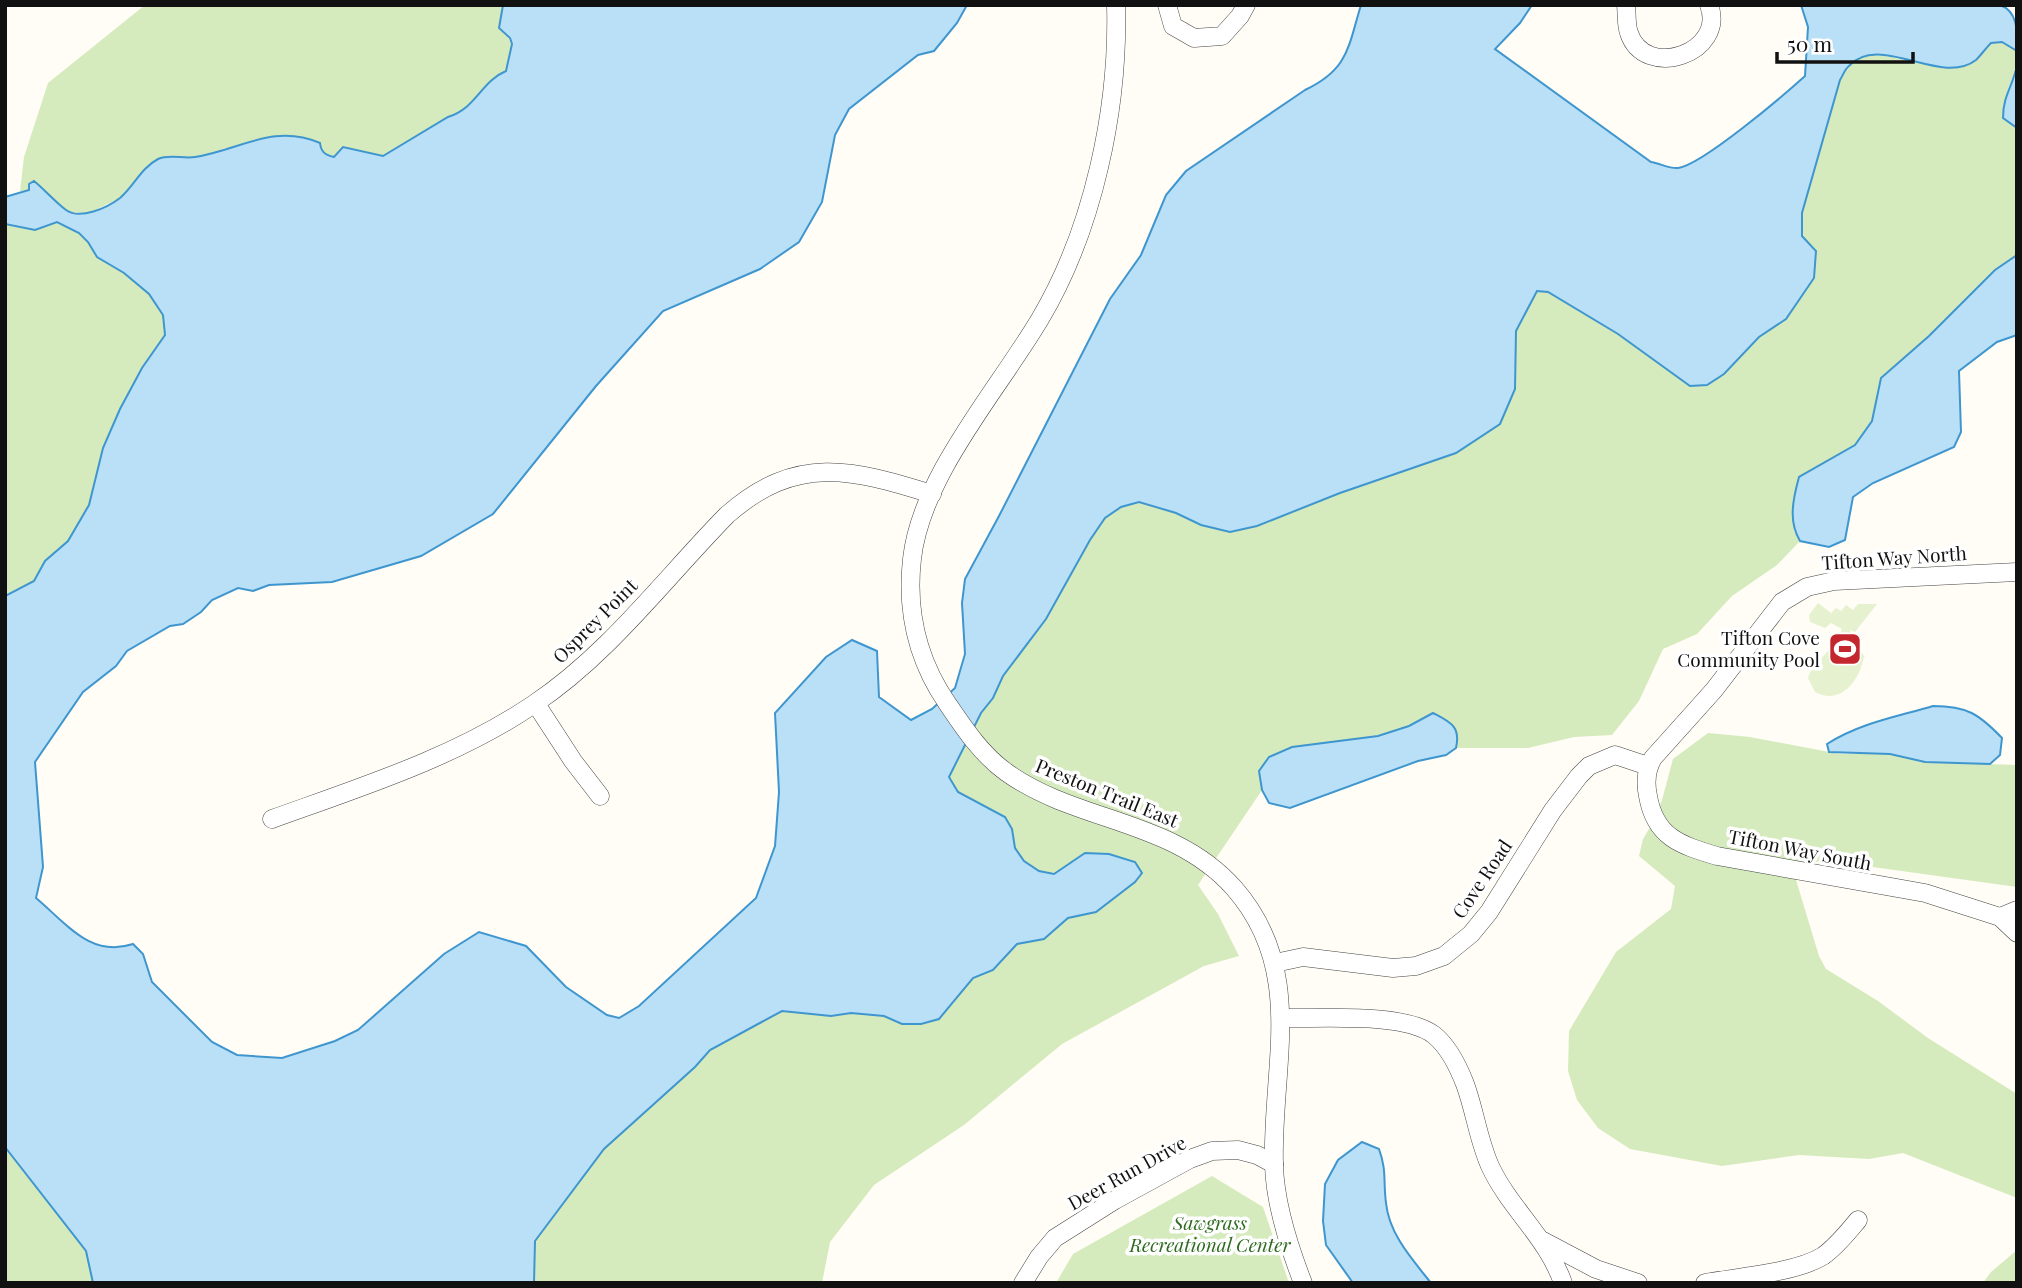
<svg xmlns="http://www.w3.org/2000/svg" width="2022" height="1288" viewBox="0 0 2022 1288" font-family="'Playfair Display',serif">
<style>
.green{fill:#d5ebbd}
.pitch{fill:#e6f2cf}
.water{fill:#b9e0f7;stroke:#3f96cf;stroke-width:2}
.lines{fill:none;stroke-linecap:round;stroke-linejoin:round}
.street-casing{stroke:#444;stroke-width:19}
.street{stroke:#fff;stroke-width:18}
.labels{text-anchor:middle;stroke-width:7;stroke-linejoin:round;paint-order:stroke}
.street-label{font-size:19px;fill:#111;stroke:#fff}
.poi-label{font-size:19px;fill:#111;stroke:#fff;text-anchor:end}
.park-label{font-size:19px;font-style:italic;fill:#2f6b1f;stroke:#fff}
</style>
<rect width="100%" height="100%" fill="#fffdf5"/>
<g class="green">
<path d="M 145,5 L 503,5 L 501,13 L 504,34 C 516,42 511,59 506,71 C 480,82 478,107 448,117 L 383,156 L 344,147 L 334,157 L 326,156 L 321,150 L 225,148 L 209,155 L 190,158 L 169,157 L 141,173 L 120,198 L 89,213 L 68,212 L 30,187 L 29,190 L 20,191 L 24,157 L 48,83 Z"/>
<path d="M 2002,42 L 2017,51 C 2017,78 2002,92 2003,118 L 2017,128 L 2017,255 L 1995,270 L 1929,336 L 1881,378 L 1872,421 L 1855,445 L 1799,477 L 1794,531 L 1800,541 L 1777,565 L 1732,596 L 1697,634 L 1663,649 L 1639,701 L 1612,735 L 1574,737 L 1528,748 L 1456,748 L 1458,737 L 1432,713 L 1409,726 L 1259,772 L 1262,790 L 1198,885 L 1218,914 L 1239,956 L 1204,966 L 1062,1044 L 964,1125 L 874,1185 L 830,1242 L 822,1283 L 534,1283 L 535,1241 L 604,1149 L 695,1067 L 710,1050 L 782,1011 L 831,1016 L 851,1013 L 884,1016 L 902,1024 L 939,1019 L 973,978 L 993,970 L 1017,944 L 1044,939 L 1068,918 L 1096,912 L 1135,882 L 1142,873 L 1085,853 L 1054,874 L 1039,871 L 1024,861 L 1015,848 L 1012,829 L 1005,817 L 957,792 L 949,777 L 981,713 L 993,698 L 1003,676 L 1046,619 L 1090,540 L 1105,518 L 1121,507 L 1139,502 L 1176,513 L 1201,525 L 1257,526 L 1340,493 L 1456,453 L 1515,358 L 1516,331 L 1537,291 L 1548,292 L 1618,334 L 1690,386 L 1724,374 L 1759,337 L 1786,319 L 1802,236 L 1802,213 L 1840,80 C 1864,41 1884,58 1920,63 C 1938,65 1957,61 1975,61 L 1990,43 Z"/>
<path d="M 57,222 L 79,233 L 88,242 L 97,257 L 124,273 L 149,294 L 163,315 L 165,335 L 142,368 L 103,448 L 89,505 L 68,541 L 45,561 L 34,581 L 5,596 L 5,224 L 35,230 Z"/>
<path d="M 1708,733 L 1750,737 L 1840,754 L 1890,754 L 1925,762 L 2017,765 L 2017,887 L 1822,860 L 1793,870 L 1819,956 L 1826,969 L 1878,1001 L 1928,1038 L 2017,1094 L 2017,1198 L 1903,1153 L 1869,1159 L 1799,1155 L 1722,1166 L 1630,1149 L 1598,1128 L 1577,1100 L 1568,1071 L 1569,1031 L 1616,952 L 1671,909 L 1675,886 L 1639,856 L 1643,839 L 1655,819 L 1662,800 L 1673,759 Z"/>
<path d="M 5,1147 L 86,1251 L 93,1283 L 5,1283 Z"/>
<path d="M 1212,1176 L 1263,1207 L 1289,1283 L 1056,1283 L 1073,1254 Z"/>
<path d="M 2017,1250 L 2017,1283 L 1983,1283 L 1991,1272 Z"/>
</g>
<path class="pitch" d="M 1818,603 L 1831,613 L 1836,608 L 1841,611 L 1846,605 L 1853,610 L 1858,604 L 1877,604 L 1855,632 L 1850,630 L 1853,640 L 1864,656 C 1860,680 1841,706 1815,692 L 1808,678 C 1814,658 1835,652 1842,629 L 1831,623 L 1825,628 L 1810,622 L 1809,615 Z"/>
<g class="water">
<path d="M 503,5 L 967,5 L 957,23 L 934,51 L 918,55 L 849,109 L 835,135 L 822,202 L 799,242 L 760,269 L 663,311 L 596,386 L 493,514 L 421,556 L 332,582 L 269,585 L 253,591 L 238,588 L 212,600 L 201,612 L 183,624 L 170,626 L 127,651 L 116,666 L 83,692 L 35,762 L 43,867 L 36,898 C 66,923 90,958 133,944 L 143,954 L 152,982 L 212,1042 L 237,1055 L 282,1058 L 335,1041 L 358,1030 L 444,954 L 479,932 L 526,946 L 566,987 L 607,1015 L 619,1018 L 639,1006 L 756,898 L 775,846 L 779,792 L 775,713 L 826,657 L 852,640 L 877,651 L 879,697 L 911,720 L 932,709 L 955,688 L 965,654 L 962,603 L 965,579 L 999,516 L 1110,299 L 1141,255 L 1166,195 L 1186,171 L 1305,90 C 1349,69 1348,47 1361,5 L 1532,5 L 1520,23 L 1495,49 L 1651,162 C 1659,163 1670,169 1678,168 C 1702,165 1784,95 1805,76 L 1808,27 L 1801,5 L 2000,5 C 2019,12 2017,33 2017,51 L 2002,42 L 1991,43 C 1986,48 1981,55 1976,60 C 1941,87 1879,32 1849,66 C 1845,69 1843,75 1840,80 L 1802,213 L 1802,236 L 1816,251 L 1814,278 L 1786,319 L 1759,337 L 1724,374 L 1707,385 L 1690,386 L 1618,334 L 1548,292 L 1537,291 L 1516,331 L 1515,389 L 1500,424 L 1456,453 L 1340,493 L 1257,526 L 1230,532 L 1201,525 L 1176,513 L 1139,502 L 1121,507 L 1105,518 L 1090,540 L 1046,619 L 1003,676 L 993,698 L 981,713 L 949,777 L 958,792 L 1005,817 L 1012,829 L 1015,848 L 1024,861 L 1039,871 L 1054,874 L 1085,853 L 1109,854 L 1135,862 L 1142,873 L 1135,882 L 1096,912 L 1068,918 L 1044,939 L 1017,944 L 993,970 L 973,978 L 939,1019 L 921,1024 L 902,1024 L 884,1016 L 851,1013 L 831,1016 L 782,1011 L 710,1050 L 695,1067 L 604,1149 L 535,1241 L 534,1283 L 93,1283 L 86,1251 L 5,1147 L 5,596 L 34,581 L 45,561 L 68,541 L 89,505 L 103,448 L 120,409 L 142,368 L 165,335 L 163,315 L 149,294 L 124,273 L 97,257 L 88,242 L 79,233 L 57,222 L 35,230 L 5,224 L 5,197 L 29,190 L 29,184 L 34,181 C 44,189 55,202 66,210 C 80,220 107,208 120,198 C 134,186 141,168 158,159 C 169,154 184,159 195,157 C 240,150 273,123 320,143 C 321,152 325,155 334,157 L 343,147 L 383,156 L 448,117 C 478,107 480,82 506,71 L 512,44 L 510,38 L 499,28 Z"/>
<path d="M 2017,65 L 2017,128 L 2003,118 C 2003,95 2013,86 2017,65 Z"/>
<path d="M 2017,255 L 2017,335 L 1997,342 L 1959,371 L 1961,432 L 1954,447 L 1873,483 L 1853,497 L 1845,540 L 1829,547 L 1800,541 C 1788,521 1793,499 1799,477 L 1855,445 L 1872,421 L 1881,378 L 1929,336 L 1995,270 Z"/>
<path d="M 1933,706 C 1967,706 1979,714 2002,738 L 2000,755 L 1990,764 L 1925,762 L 1890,754 L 1829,752 L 1827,744 C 1860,723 1896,717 1933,706 Z"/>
<path d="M 1433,713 C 1450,722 1461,726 1456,748 L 1446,755 L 1418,761 L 1290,808 L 1269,803 L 1262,790 L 1259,771 L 1269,757 L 1292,747 L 1378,736 L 1409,726 Z"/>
<path d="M 1362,1142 L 1379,1149 C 1387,1171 1383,1181 1386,1203 C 1389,1234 1412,1259 1431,1283 L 1353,1283 L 1326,1245 L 1323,1221 L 1325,1184 L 1338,1160 Z"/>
</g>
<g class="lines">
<defs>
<g id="street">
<path d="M 1116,5 C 1119,109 1093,230 1040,319 C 998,390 921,476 912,559 C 906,612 917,659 947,703 C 964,728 981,754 1006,772 C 1077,823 1173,819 1234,888 C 1307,971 1271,1067 1274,1165 C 1275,1204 1289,1247 1303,1283"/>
<path d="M 1167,5 L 1173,26 L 1194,38 L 1222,36 L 1240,16 L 1246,5"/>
<path d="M 1626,5 C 1627,14 1626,25 1629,33 C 1645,81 1727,53 1709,5"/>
<path d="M 2017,572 L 1834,581 L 1807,587 L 1782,602 L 1714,690 L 1653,758 C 1646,770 1645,782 1648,796 C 1655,837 1680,845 1717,856 L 1925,893 L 2000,917 L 2017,933"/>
<path d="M 536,704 L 573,761 L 600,796"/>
<path d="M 272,819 C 361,787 456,757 534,704 C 609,654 665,578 727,515 C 796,454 852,469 932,494"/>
<path d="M 2000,917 L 2017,910"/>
<path d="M 1275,963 L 1303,957 L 1393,968 L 1416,966 L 1444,956 L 1471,934 L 1489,912 L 1553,810 L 1579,776 L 1589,766 L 1615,755 L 1648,766"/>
<path d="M 1282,1018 C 1321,1019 1404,1012 1434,1035 C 1449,1047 1458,1066 1465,1084 C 1475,1111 1478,1139 1490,1166 C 1510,1209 1547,1237 1563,1283"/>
<path d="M 1543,1241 L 1596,1269 L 1638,1283"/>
<path d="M 1023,1283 L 1039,1257 L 1055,1238 L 1115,1200 L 1190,1159 L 1212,1151 L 1238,1150 L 1257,1155 L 1274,1164"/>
<path d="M 1705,1283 C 1738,1277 1795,1273 1823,1256 C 1837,1246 1847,1233 1858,1220"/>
</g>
</defs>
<use href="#street" class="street-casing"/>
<use href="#street" class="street"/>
</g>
<defs>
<symbol id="stadium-square" viewBox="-11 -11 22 22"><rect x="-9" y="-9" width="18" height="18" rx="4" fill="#c4262e" stroke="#fff"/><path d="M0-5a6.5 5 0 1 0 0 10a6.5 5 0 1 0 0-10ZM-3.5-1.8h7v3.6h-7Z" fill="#fff"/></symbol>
</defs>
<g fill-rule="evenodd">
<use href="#stadium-square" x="1826" y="630" width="38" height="38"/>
</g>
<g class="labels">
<g class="street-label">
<text transform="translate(1894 558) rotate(-4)" y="7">Tifton Way North</text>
<text transform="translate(595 621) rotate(-45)" y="7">Osprey Point</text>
<text transform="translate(1107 793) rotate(22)" y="7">Preston Trail East</text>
<text transform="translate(1800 850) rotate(11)" y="7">Tifton Way South</text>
<text transform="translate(1482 879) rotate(-56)" y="7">Cove Road</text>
<text transform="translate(1127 1173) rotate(-29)" y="7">Deer Run Drive</text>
</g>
<g class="poi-label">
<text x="1820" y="645">Tifton Cove<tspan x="1820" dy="22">Community Pool</tspan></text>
</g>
<g class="park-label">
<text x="1210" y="1230">Sawgrass<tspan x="1210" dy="22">Recreational Center</tspan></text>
</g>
</g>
<rect width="2022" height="1288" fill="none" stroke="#111111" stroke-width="14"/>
<path d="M1777 52v10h136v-10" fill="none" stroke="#111111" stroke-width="3.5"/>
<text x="1787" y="52" font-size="21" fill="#111111" stroke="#ffffff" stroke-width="5" paint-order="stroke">50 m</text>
</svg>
